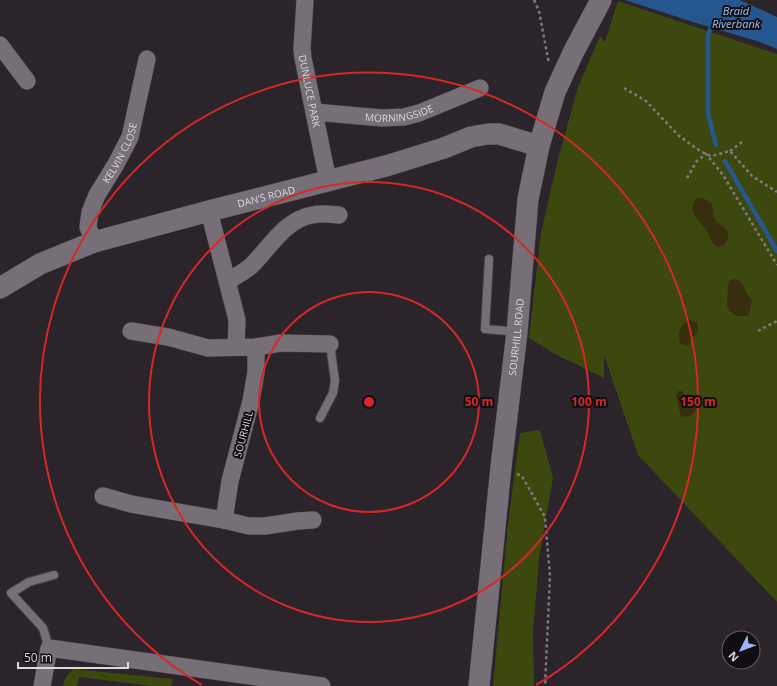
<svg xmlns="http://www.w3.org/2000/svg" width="777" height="686" viewBox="0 0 777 686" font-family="'Open Sans',sans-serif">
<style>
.green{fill:#3d480e}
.sand{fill:#362e0d}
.water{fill:#26578e}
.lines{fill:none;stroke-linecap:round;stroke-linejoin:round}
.stream{stroke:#26578e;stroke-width:4.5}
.service-casing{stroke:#484249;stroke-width:10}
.minor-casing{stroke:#484249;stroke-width:18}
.tertiary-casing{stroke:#484249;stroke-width:22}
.path{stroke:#807a80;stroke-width:2.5;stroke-dasharray:3 3;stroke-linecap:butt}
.service{stroke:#776f77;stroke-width:8}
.minor{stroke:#776f77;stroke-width:17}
.tertiary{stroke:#776f77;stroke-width:21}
.ring{fill:none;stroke:#d62828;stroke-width:2}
.labels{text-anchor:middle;stroke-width:4;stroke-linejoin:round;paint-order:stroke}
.street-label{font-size:10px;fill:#ded9de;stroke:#110e12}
.water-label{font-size:11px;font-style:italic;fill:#9ec6f6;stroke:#110e12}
.centre{fill:#d62828;stroke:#110e12;stroke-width:2}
.ring-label{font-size:12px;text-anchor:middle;font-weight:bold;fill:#d62828;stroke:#110e12;stroke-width:4;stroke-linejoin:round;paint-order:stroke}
</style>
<rect width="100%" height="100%" fill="#2b242b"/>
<g class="green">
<path d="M 618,1 L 777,54 L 777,602 L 638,455 L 604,355 L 604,378 L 555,354 L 529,338 L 541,233 L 558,159 L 578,87 L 600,36 L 605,42 Z"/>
<path d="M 540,430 L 553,478 L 539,558 L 533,634 L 534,686 L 493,686 L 508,524 L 520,433 Z"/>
<path d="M 73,669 L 173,679 L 171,686 L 152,686 L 79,677 L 77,686 L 63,686 L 65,678 Z"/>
</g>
<g class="sand">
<path d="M 697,198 L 705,199 L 712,204 C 713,208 713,216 715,220 C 720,226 728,226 728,236 C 728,240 726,243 724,244 C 713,253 710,236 706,230 C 699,219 685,212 697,198 Z"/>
<path d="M 733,279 C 742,280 743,284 746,292 C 748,295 750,298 752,301 L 748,316 L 736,316 L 731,312 L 727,306 L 728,286 L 729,282 Z"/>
<path d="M 689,320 C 703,322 699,332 691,339 L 689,345 L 687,346 L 680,343 C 678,333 679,325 689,320 Z"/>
<path d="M 678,391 L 682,391 L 685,395 L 693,395 C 701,400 698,412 689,416 C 687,417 685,416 683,417 L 680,414 L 678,402 L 676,397 Z"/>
</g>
<path class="water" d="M 625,0 L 740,0 L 777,17 L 777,49 L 760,42 L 693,22 Z"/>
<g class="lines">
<g class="stream">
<path d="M 713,22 L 708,36 L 708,114 L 716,145"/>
<path d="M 725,161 L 777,251"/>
</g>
<defs>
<g id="service">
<path d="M 489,259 L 485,329 L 517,332"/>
<path d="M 320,418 L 333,393 L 335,381 L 330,344"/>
<path d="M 49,648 L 43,628 L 11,593 L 29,582 L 54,575"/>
</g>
<g id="minor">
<path id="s1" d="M 305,0 L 302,49 L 303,58 L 328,181"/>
<path d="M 0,45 L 27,81"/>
<path id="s2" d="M 314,112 L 382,118 L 404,117 L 419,113 L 480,88"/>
<path d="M 209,211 L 234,308 L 237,320 L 236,347"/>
<path id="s3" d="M 94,242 L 88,227 L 90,212 L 97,195 L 116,164 L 130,137 L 147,59"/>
<path d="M 228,281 C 236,276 244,272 251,266 C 269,249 284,220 312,215 C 321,213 330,214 339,215"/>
<path d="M 131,331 L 168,337 L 208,348 L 256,347 L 281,343 L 330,344"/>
<path d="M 256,347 L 256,372 L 251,401 L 230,481 L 224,520 L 249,526 L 265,526 L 298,521 L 313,520"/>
<path d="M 103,496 L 131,504 L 224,520"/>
<path d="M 42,686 L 49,648 L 322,686"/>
</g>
<g id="tertiary">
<path id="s4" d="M 0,288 L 40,264 L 94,242 L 209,211 L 386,166 L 444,148 L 471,137 L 488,134 L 499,134 L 539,146"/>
<path id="s5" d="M 479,686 L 501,467 L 517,332 L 528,199 L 539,146 L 555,92 L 573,53 L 601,0"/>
</g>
</defs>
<use href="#service" class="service-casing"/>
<use href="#minor" class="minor-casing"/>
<use href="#tertiary" class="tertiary-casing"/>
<g class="path">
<path d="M 534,0 L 539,11 L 549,64"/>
<path d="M 624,88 L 646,101 L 678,135 L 700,151 L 711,156 L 730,151 L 752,176 L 777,192"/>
<path d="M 730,151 L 742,142"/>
<path d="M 687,178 L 697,161 L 706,154 L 723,175 L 777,265"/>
<path d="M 758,331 L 777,321"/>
<path d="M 517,474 L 522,476 L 545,517 L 550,576 L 545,686"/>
</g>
<use href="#service" class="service"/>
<use href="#minor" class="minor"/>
<use href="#tertiary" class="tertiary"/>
</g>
<g class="ring">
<circle cx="369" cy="402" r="110"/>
<circle cx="369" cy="402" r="220"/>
<path d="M202 685A329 329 0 1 1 536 685"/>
</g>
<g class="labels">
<g class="street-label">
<text dy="4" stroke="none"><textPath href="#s1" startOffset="92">DUNLUCE PARK</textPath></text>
<text dy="4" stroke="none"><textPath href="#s2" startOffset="86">MORNINGSIDE</textPath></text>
<text dy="4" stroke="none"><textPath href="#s3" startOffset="98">KELVIN CLOSE</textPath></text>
<text dy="4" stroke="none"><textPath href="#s4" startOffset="283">DAN'S ROAD</textPath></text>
<text dy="4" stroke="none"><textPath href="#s5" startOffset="351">SOURHILL ROAD</textPath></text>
<text transform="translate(243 434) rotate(-75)" y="4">SOURHILL</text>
</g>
<g class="water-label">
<text x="736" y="15">Braid<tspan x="736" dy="13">Riverbank</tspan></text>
</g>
</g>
<circle cx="369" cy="402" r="6" class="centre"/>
<g class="ring-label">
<text x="479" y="406">50 m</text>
<text x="589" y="406">100 m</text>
<text x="698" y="406">150 m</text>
</g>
<g transform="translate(741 650) rotate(228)"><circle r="19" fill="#110e12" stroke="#635f64"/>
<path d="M0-3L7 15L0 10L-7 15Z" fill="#98b5fd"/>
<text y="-6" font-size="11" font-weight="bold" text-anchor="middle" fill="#ded9de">N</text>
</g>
<path d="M18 662v6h110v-6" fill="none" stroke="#ded9de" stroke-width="2"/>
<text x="24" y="662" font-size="12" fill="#ded9de" stroke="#110e12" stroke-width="3" paint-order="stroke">50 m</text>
</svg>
